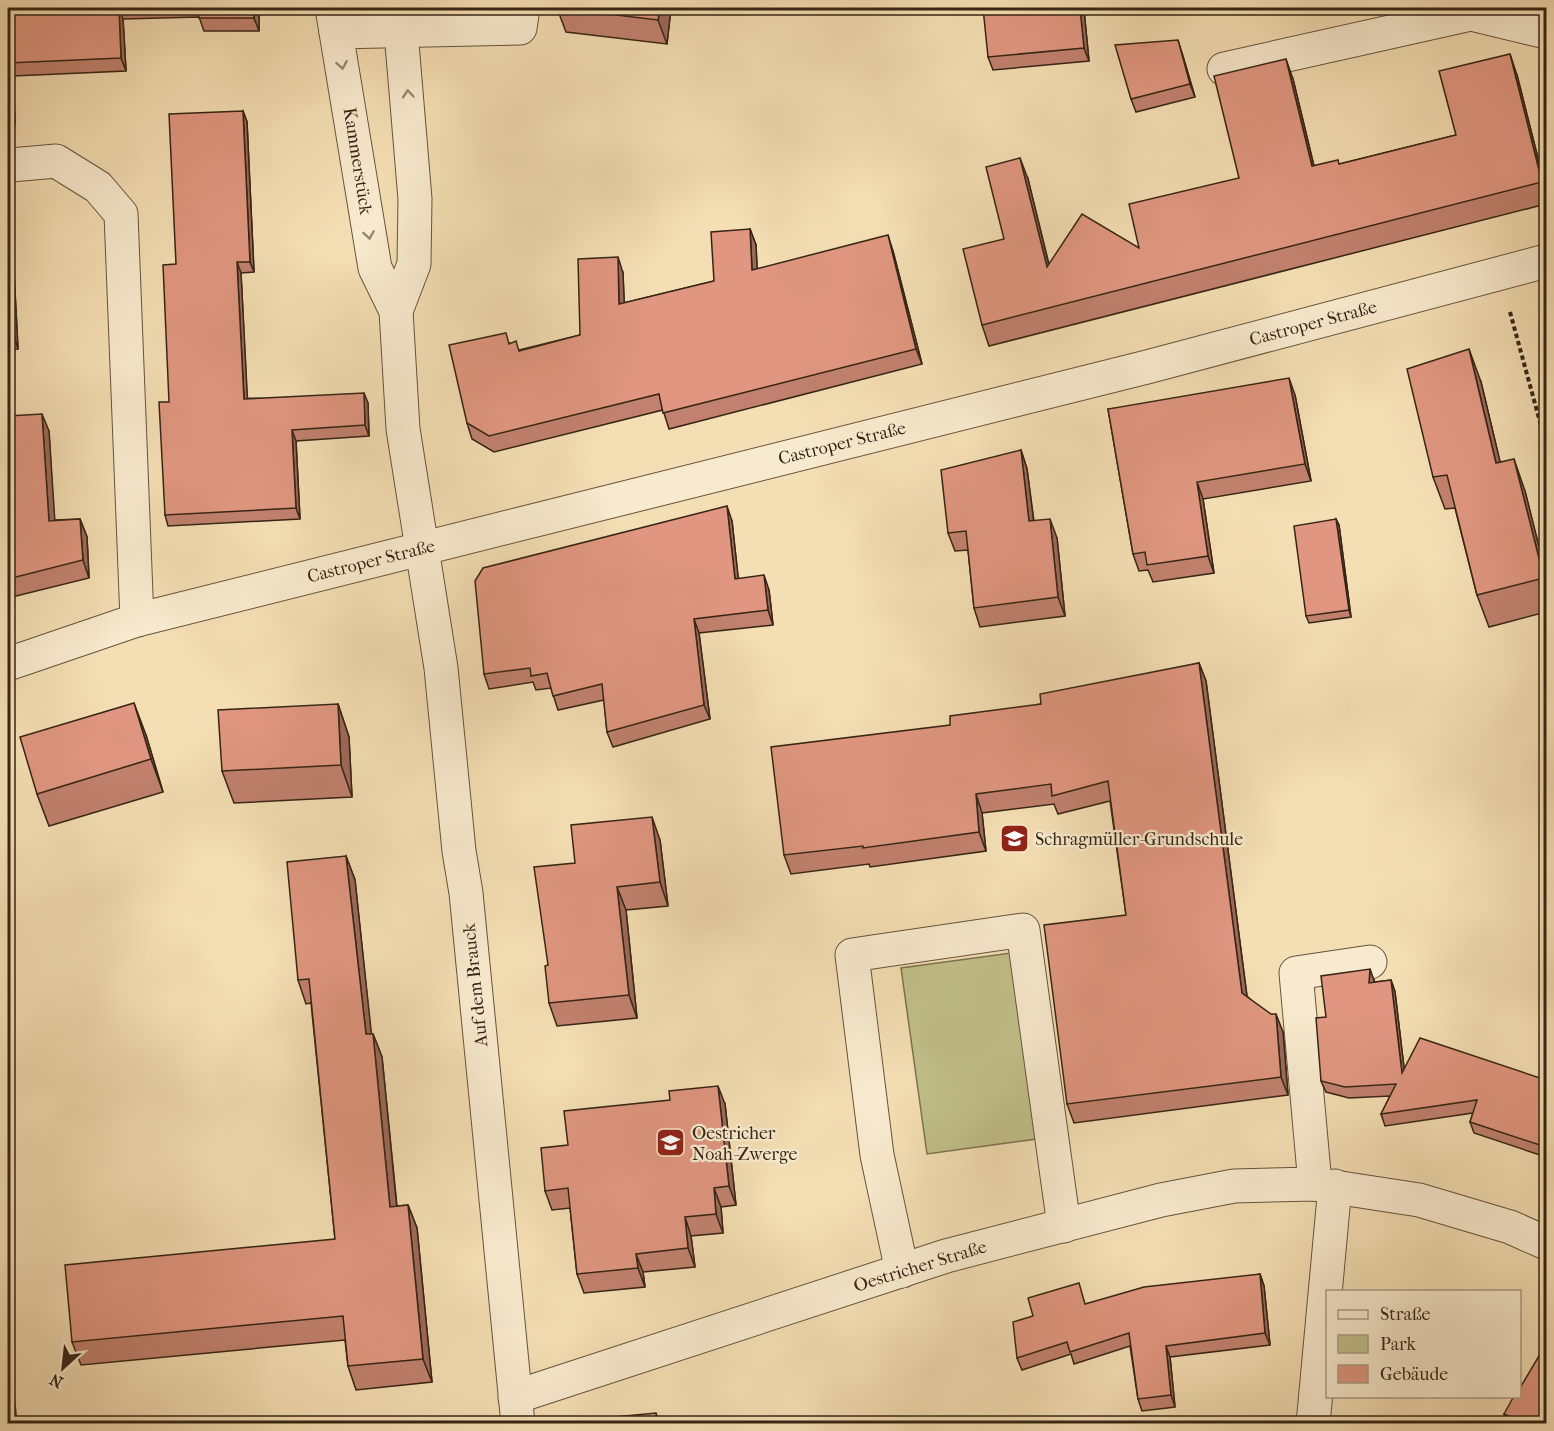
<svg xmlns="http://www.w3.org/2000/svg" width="1554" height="1431" viewBox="0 0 1554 1431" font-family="'IM FELL French Canon',serif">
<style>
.green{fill:#c1c089;stroke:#7c724f;stroke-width:1.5}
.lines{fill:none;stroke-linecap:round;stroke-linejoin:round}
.minor-casing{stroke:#66533c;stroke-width:35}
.path{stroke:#362515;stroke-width:4;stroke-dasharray:4.5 3;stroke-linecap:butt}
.minor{stroke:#f8eace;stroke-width:33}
.wall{fill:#c1816e;stroke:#362515;stroke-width:1.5}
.shaded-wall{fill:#9d695a;stroke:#362515;stroke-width:1.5}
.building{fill:#e09680;stroke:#362515;stroke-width:1.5}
.oneway{stroke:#978872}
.labels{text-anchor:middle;stroke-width:4.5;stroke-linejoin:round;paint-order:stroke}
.street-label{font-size:18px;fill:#362515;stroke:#f8eace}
.poi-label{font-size:18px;fill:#362515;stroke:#f8eace;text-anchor:start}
</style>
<rect width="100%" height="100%" fill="#f4deb3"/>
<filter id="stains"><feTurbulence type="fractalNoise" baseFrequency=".00333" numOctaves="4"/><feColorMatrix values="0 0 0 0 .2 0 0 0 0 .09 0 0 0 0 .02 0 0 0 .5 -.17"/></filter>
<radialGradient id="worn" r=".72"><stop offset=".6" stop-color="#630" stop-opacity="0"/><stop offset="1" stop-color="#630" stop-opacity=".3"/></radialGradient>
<path class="green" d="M 1011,953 L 1037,1139 L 927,1154 L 901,968 Z"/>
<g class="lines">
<defs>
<g id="minor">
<path d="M 332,8 L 375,268 L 396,311 L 403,429 L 441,668 L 459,851 L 466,893 L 518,1424"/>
<path d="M 336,32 L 520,28 L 523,8"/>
<path d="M 1224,69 L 1471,14 L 1546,32"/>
<path d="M 11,165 L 56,161 L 98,187 L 121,214 L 137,620"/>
<path d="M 396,311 L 414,264 L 415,199 L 399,8"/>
<path d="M 8,664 L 137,620 L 1147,367 L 1546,261"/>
<path d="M 1315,1184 L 1296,973 L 1370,962"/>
<path d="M 902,1271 L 877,1155 L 852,955 L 1023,930 L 1064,1226"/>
<path d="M 515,1397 L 946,1256 L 1161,1200 L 1234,1186 L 1315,1184 L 1419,1200 L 1510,1227 L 1546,1243"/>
<path d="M 1313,1424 L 1335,1186"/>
</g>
</defs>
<use href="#minor" class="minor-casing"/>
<path class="path" d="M 1510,312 L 1546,444"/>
<use href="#minor" class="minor"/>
</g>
<g class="wall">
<path d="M 8,8 L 259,8 L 259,31 L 204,31 L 199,17 L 123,19 L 126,71 L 13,76 L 15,124 L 8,124 Z"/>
<path d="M 557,8 L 671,8 L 667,44 L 566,32 Z"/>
<path d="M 1084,10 L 1089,61 L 993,70 L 988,57 Z"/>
<path d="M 1182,53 L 1195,97 L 1136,112 L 1131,99 Z"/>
<path d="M 1517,75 L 1546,190 L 1546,204 L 989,346 L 982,325 L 1004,239 L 1028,179 L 1049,264 L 1139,248 L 1239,178 L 1293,79 L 1314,166 L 1340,164 L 1456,135 Z"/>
<path d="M 243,111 L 247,122 L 254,272 L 241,273 L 247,398 L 368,403 L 369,436 L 296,441 L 300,519 L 168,526 L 165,515 L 176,264 Z"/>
<path d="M 8,187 L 10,195 L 18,349 L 8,350 Z"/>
<path d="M 750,229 L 756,245 L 757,269 L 893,251 L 922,364 L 669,429 L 663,410 L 494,452 L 472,439 L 467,423 L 510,343 L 519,350 L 580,335 L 623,273 L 624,303 L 714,281 Z"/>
<path d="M 1481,382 L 1500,462 L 1525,491 L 1546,575 L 1546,612 L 1489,627 L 1477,595 L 1455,508 L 1445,509 L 1433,477 Z"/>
<path d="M 1295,395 L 1311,481 L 1203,499 L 1214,573 L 1153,582 L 1148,570 L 1139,571 L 1133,554 L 1108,409 Z"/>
<path d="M 8,416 L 49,431 L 54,520 L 80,519 L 87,537 L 89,578 L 8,598 Z"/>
<path d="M 1021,450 L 1027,469 L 1034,521 L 1057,538 L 1065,616 L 980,627 L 974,608 L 968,550 L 955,551 L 948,533 Z"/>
<path d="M 1336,519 L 1339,525 L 1351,617 L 1309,623 L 1306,616 Z"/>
<path d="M 732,521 L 738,578 L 769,590 L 773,625 L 699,633 L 710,719 L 613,747 L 607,732 L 604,700 L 558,710 L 551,688 L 536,690 L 533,682 L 489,689 L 484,674 Z"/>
<path d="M 1199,663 L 1206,681 L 1247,996 L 1283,1032 L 1288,1095 L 1074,1123 L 1067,1104 L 1126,915 L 1110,801 L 1058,814 L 1054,804 L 982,813 L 986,851 L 870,867 L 869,864 L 791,874 L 784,855 L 950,725 L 1041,704 Z"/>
<path d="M 338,704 L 349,737 L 352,797 L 234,803 L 222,771 Z"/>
<path d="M 146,735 L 163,792 L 49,826 L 37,794 Z"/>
<path d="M 660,840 L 668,906 L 626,910 L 637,1018 L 557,1026 L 549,1003 L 548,965 L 575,863 Z"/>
<path d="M 346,856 L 355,880 L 371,1034 L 373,1034 L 382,1057 L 397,1206 L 408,1205 L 417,1228 L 432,1382 L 356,1390 L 348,1366 L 345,1340 L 81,1365 L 72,1342 L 335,1239 L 311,1003 L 306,1004 L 298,980 Z"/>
<path d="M 1374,980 L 1374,982 L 1391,980 L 1395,992 L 1404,1068 L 1546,1080 L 1546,1157 L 1474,1133 L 1470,1122 L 1473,1113 L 1385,1126 L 1381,1114 L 1390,1096 L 1349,1098 L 1326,1092 L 1321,1081 L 1326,1017 Z"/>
<path d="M 725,1104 L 736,1205 L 721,1207 L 723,1233 L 691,1236 L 695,1267 L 643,1272 L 645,1287 L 584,1293 L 577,1274 L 570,1208 L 552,1210 L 545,1191 Z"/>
<path d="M 1260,1274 L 1264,1286 L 1270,1345 L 1170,1357 L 1175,1407 L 1142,1411 L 1138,1399 L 1130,1346 L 1074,1364 L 1071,1354 L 1022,1370 L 1017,1358 L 1086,1304 Z"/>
<path d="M 1504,1414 L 1546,1424 L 1515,1424 L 1506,1420 Z"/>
</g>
<g class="shaded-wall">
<path d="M 119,8 L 123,19 L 126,71 L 121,58 Z"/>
<path d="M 254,8 L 259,8 L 259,31 L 254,18 Z"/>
<path d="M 660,8 L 671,8 L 667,44 L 658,20 Z"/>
<path d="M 1080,8 L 1083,8 L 1084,10 L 1089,61 L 1084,48 Z"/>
<path d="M 1178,40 L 1182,53 L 1195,97 L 1190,84 Z"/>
<path d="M 1510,54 L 1517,75 L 1546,190 L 1546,194 L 1542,182 Z"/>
<path d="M 1286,59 L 1293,79 L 1319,187 L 1312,166 Z"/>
<path d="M 8,63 L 13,76 L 15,124 L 10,111 Z"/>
<path d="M 243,111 L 247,122 L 254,272 L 250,262 Z"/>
<path d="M 1020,158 L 1028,179 L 1054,287 L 1047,267 Z"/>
<path d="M 8,187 L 10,195 L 18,349 L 14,336 L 8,218 Z"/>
<path d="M 750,229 L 756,245 L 758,286 L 752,270 Z"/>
<path d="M 888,235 L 893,251 L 922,364 L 916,349 Z"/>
<path d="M 618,257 L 623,273 L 625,320 L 619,304 Z"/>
<path d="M 237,262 L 241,273 L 248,409 L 244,399 Z"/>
<path d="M 1469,349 L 1481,382 L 1508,495 L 1496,463 Z"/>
<path d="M 1289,378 L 1295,395 L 1311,481 L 1305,464 Z"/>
<path d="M 364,393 L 368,403 L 369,436 L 365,425 Z"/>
<path d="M 42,414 L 49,431 L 56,538 L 49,521 Z"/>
<path d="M 292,430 L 296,441 L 300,519 L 296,508 Z"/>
<path d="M 1021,450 L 1027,469 L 1036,540 L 1029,521 Z"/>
<path d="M 1514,459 L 1525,491 L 1546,575 L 1546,586 L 1544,578 Z"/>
<path d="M 1197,482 L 1203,499 L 1214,573 L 1208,556 Z"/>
<path d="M 727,506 L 732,521 L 740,593 L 735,579 Z"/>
<path d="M 80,519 L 87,537 L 89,578 L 83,560 Z"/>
<path d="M 1050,519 L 1057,538 L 1065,616 L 1058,597 Z"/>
<path d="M 1336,519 L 1339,525 L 1351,617 L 1349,610 Z"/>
<path d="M 764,575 L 769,590 L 773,625 L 768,610 Z"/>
<path d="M 694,619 L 699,633 L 710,719 L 704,705 Z"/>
<path d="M 1199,663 L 1206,681 L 1249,1012 L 1242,993 Z"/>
<path d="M 134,703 L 146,735 L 163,792 L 151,759 Z"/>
<path d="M 338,704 L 349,737 L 352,797 L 341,765 Z"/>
<path d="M 976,794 L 982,813 L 986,851 L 979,832 Z"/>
<path d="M 652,817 L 660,840 L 668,906 L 660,882 Z"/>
<path d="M 346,856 L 355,880 L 374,1058 L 366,1034 Z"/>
<path d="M 617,887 L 626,910 L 637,1018 L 629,995 Z"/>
<path d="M 1370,969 L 1374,980 L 1373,994 L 1369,983 Z"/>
<path d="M 1391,980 L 1395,992 L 1406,1084 L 1402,1073 Z"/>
<path d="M 1276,1014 L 1283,1032 L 1288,1095 L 1281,1077 Z"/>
<path d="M 373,1034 L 382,1057 L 399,1230 L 390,1207 Z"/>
<path d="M 718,1086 L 725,1104 L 736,1205 L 729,1186 Z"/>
<path d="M 714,1188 L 721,1207 L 723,1233 L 716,1214 Z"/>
<path d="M 408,1205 L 417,1228 L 432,1382 L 423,1359 Z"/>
<path d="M 685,1217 L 691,1236 L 695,1267 L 688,1248 Z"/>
<path d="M 636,1254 L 643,1272 L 645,1287 L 638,1268 Z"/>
<path d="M 1260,1274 L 1264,1286 L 1270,1345 L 1265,1333 Z"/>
<path d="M 8,1332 L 17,1424 L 12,1424 L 8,1381 Z"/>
<path d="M 1166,1346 L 1170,1357 L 1175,1407 L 1171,1395 Z"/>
<path d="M 656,1413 L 660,1424 L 657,1424 Z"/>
</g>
<g class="building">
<path d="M 8,8 L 119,8 L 121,58 L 8,63 L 10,111 L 8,111 Z"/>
<rect x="199" y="8" width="55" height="10"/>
<path d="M 557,8 L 660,8 L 658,20 Z"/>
<path d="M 983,8 L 1080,8 L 1084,48 L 988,57 Z"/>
<path d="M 1178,40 L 1190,84 L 1131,99 L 1115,45 Z"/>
<path d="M 1510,54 L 1542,182 L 982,325 L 963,249 L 1004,239 L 986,167 L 1020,158 L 1047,267 L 1082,214 L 1139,248 L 1129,204 L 1239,178 L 1214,76 L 1286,59 L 1312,166 L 1338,160 L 1339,164 L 1456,135 L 1439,71 Z"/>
<path d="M 243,111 L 250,262 L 237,262 L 244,399 L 364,393 L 365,425 L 292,430 L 296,508 L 165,515 L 159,402 L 169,402 L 163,265 L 176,264 L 169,114 Z"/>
<path d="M 8,218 L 14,336 L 8,337 Z"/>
<path d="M 750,229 L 752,270 L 888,235 L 916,349 L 663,413 L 659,394 L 489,436 L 467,423 L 449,345 L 506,333 L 509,344 L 516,341 L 519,351 L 580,335 L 578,259 L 618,257 L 619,304 L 714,281 L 711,232 Z"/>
<path d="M 1469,349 L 1496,463 L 1514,459 L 1544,578 L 1477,595 L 1447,475 L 1433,477 L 1407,369 Z"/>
<path d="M 1289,378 L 1305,464 L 1197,482 L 1208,556 L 1147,565 L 1145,552 L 1133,554 L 1108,409 Z"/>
<path d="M 42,414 L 49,521 L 80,519 L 83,560 L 8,579 L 8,416 Z"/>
<path d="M 1021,450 L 1029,521 L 1050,519 L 1058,597 L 974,608 L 966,531 L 948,533 L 941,470 Z"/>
<path d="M 727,506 L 735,579 L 764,575 L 768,610 L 694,619 L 704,705 L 607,732 L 602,684 L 553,696 L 547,673 L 531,676 L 530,668 L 484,674 L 475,581 L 483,568 Z"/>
<path d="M 1336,519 L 1349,610 L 1306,616 L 1294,526 Z"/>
<path d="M 1199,663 L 1242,993 L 1271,1014 L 1276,1014 L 1281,1077 L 1067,1104 L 1044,925 L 1126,915 L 1108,781 L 1052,796 L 1051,784 L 976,794 L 979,832 L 863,848 L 863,846 L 784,855 L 771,747 L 950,725 L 950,716 L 1041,704 L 1040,694 Z"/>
<path d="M 134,703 L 151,759 L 37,794 L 20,737 Z"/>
<path d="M 338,704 L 341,765 L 222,771 L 218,710 Z"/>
<path d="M 652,817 L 660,882 L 617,887 L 629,995 L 549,1003 L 545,966 L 548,965 L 534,867 L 575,863 L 571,825 Z"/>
<path d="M 346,856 L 366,1034 L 373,1034 L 390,1207 L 408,1205 L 423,1359 L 348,1366 L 343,1316 L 72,1342 L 65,1265 L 335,1239 L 309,979 L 298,980 L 287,862 Z"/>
<path d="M 1370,969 L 1369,983 L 1391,980 L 1402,1073 L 1420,1038 L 1546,1080 L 1546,1147 L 1470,1122 L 1477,1100 L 1381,1114 L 1396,1084 L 1345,1087 L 1321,1081 L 1316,1018 L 1326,1017 L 1321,976 Z"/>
<path d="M 718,1086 L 729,1186 L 714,1188 L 716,1214 L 685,1217 L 688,1248 L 636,1254 L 638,1268 L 577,1274 L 568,1188 L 545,1191 L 541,1148 L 568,1145 L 564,1111 L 670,1100 L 669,1091 Z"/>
<path d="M 1260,1274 L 1265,1333 L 1166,1346 L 1171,1395 L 1138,1399 L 1129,1333 L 1070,1352 L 1067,1342 L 1017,1358 L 1013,1322 L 1033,1316 L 1028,1298 L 1079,1283 L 1085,1304 L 1144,1287 Z"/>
<path d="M 1546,1344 L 1546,1424 L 1530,1424 L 1504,1414 L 1514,1396 L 1520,1396 L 1520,1388 Z"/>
<path d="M 8,1381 L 12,1424 L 8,1424 Z"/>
<path d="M 656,1413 L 657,1424 L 594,1424 L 593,1419 Z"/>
<path d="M 705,1420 L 706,1424 L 677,1424 Z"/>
</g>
<defs><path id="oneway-chevron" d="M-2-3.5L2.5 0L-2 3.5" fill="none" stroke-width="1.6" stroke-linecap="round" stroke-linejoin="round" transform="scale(1.5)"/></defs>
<g class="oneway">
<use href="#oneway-chevron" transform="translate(342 65) rotate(80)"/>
<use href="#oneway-chevron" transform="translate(408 94) rotate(-95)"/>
<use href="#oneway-chevron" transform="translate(369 235) rotate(81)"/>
</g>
<defs>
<symbol id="school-square" viewBox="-11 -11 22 22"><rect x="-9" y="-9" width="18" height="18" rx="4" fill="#8f2418" stroke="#f8eace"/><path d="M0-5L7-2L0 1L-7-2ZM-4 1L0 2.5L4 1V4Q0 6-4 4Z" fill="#fff"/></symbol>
</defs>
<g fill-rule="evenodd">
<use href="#school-square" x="998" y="822" width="33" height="33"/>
<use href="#school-square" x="654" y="1126" width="33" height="33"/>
</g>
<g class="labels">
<g class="street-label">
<text transform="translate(358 161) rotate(81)" y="6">Kammerstück</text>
<text transform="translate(1313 323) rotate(-15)" y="6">Castroper Straße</text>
<text transform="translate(842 443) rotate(-14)" y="6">Castroper Straße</text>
<text transform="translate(371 561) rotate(-14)" y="6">Castroper Straße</text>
<text transform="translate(475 985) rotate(-96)" y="6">Auf dem Brauck</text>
<text transform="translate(920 1266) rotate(-17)" y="6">Oestricher Straße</text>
</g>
<g class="poi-label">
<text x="1035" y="845">Schragmüller-Grundschule</text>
<text x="692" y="1139">Oestricher<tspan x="692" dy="21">Noah-Zwerge</tspan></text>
</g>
</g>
<rect width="1554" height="1431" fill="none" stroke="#f4deb3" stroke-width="30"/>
<rect x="9" y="9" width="1536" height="1413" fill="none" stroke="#362515" stroke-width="3"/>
<rect x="15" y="15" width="1524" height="1401" fill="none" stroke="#362515" stroke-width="1.5"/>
<rect x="1326" y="1290" width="195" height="108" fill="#f8eace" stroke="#aa9b84" stroke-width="1.5"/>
<rect x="1338" y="1310" width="30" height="9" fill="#f8eace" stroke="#aa9b84" stroke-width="1.5"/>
<text x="1380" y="1320" font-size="18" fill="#362515">Straße</text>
<rect x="1338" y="1335" width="30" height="18" fill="#c1c089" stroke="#aa9b84" stroke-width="1.5"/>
<text x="1380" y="1350" font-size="18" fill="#362515">Park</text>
<rect x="1338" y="1365" width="30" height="18" fill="#e09680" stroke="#aa9b84" stroke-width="1.5"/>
<text x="1380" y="1380" font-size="18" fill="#362515">Gebäude</text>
<g transform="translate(63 1368) rotate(207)" stroke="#f8eace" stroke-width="4.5" paint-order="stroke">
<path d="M0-4.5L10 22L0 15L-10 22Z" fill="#362515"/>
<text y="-9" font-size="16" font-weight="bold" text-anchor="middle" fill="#362515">N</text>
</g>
<rect width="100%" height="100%" filter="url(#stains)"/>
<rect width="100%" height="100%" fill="url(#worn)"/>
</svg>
